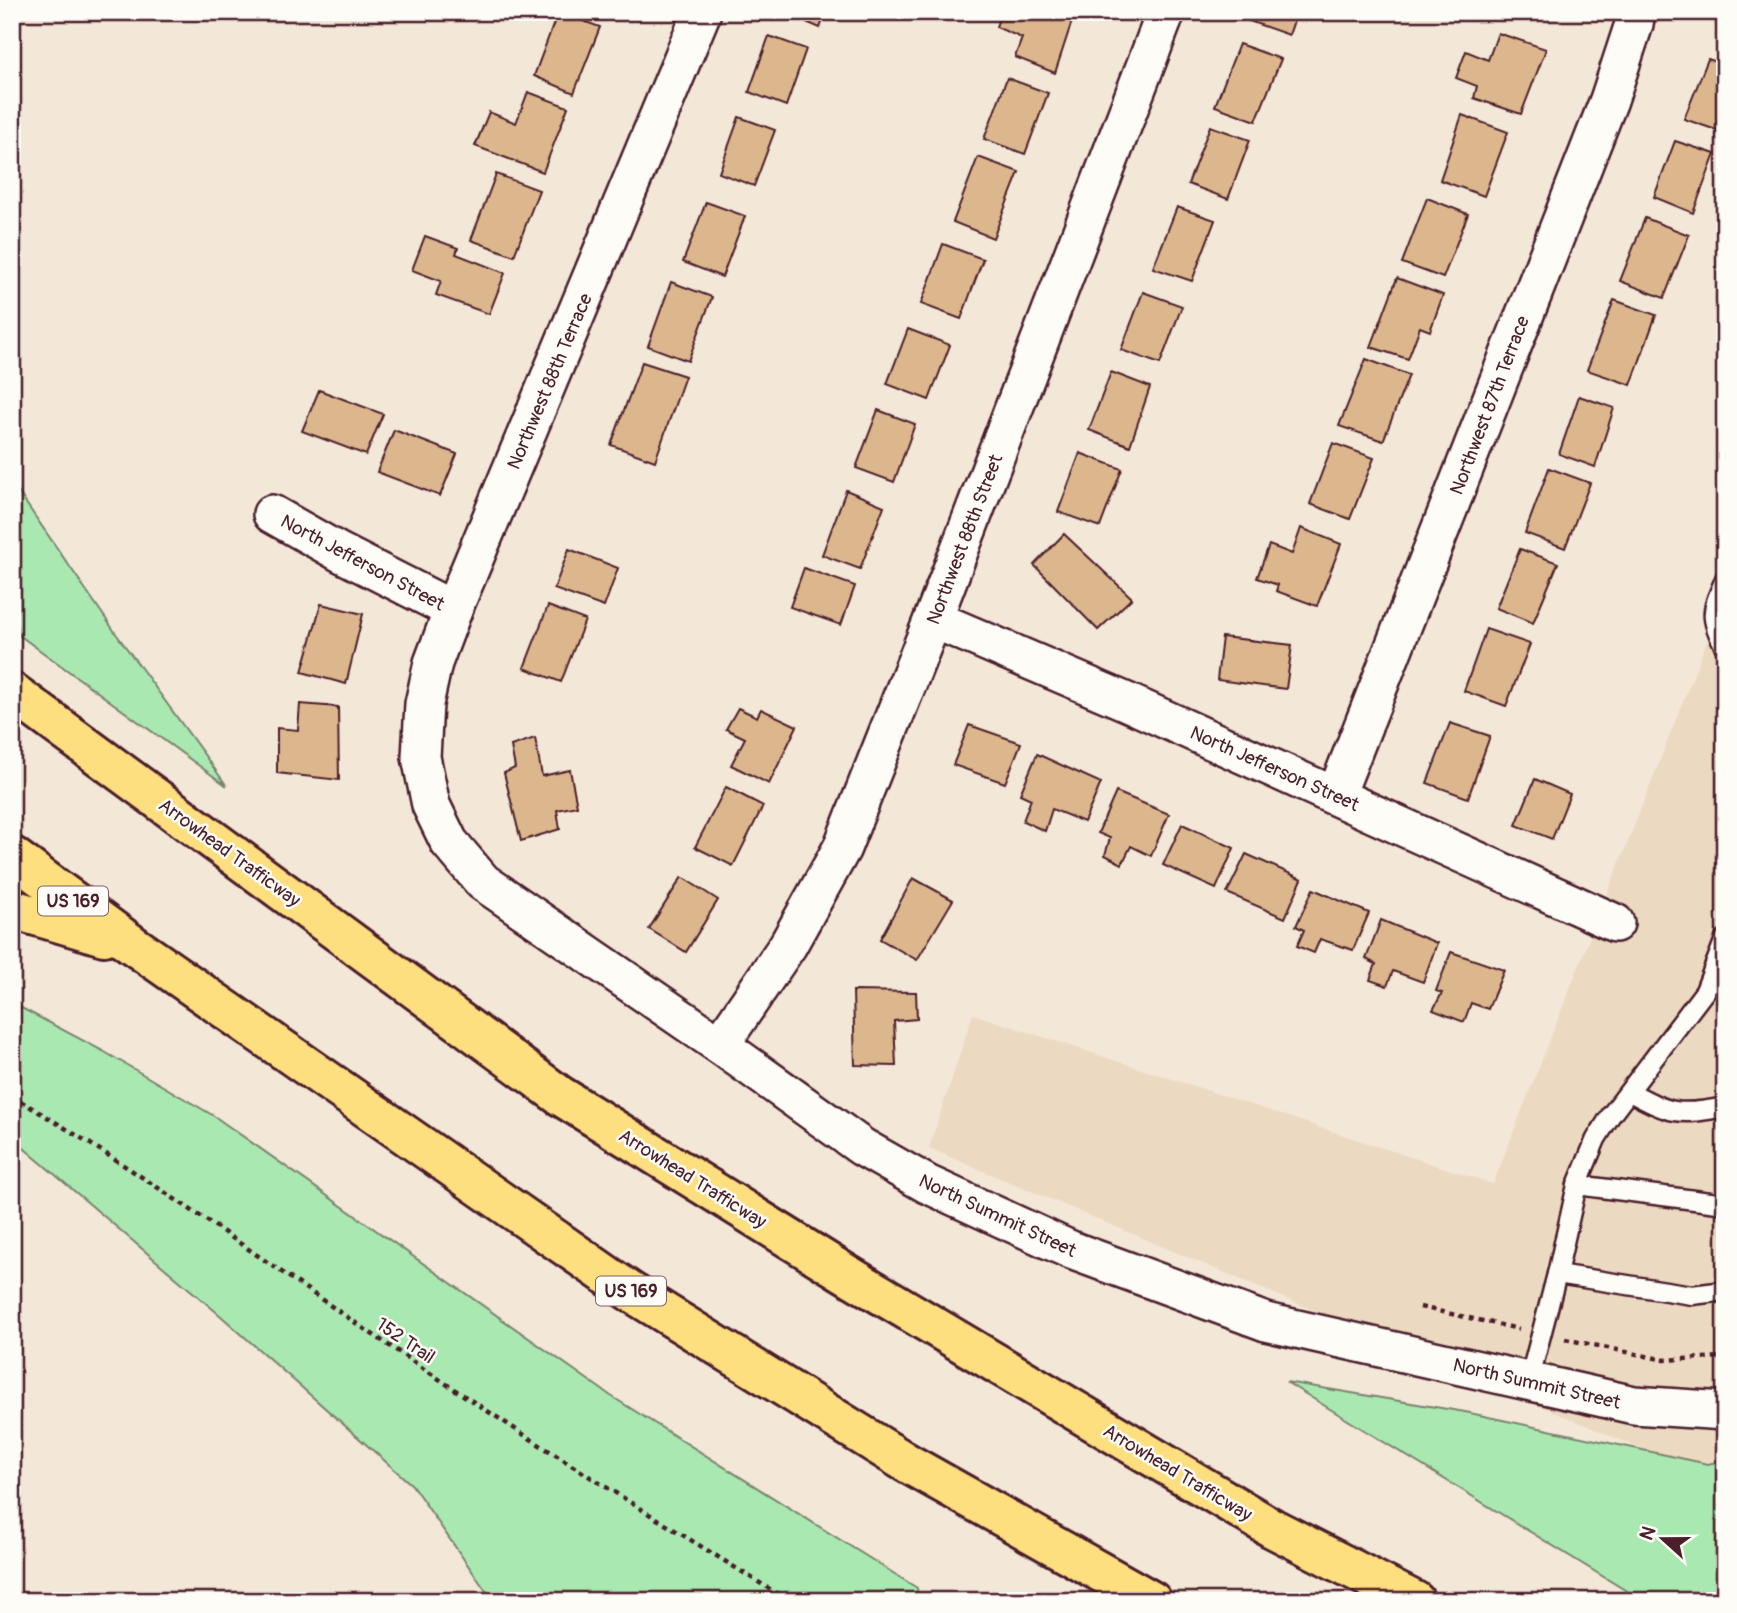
<svg xmlns="http://www.w3.org/2000/svg" width="1737" height="1613" viewBox="0 0 1737 1613" font-family="Pangolin,sans-serif">
<style>
.built{fill:#ecd9c1}
.green{fill:#a9e9b1;stroke:#7a846e;stroke-width:2}
.building{fill:#dcb78d;stroke:#4a1f2b;stroke-width:2}
.lines{fill:none;stroke-linecap:round;stroke-linejoin:round}
.lane-casing{stroke:#4a1f2b;stroke-width:23}
.street-casing{stroke:#4a1f2b;stroke-width:42}
.highway-casing{stroke:#4a1f2b;stroke-width:44}
.path{stroke:#4a1f2b;stroke-width:4.5;stroke-dasharray:5 5;stroke-linecap:butt}
.lane{stroke:#fdfcf7;stroke-width:18}
.street{stroke:#fdfcf7;stroke-width:37}
.highway{stroke:#fddf80;stroke-width:38}
.labels{text-anchor:middle;stroke-width:5;stroke-linejoin:round;paint-order:stroke}
.shield{fill:#fdfcf7;stroke:#806168;stroke-width:2}
.shield-label{font-size:18px;font-weight:bold;fill:#4a1f2b}
.street-label{font-size:19px;fill:#4a1f2b;stroke:#fdfcf7}
</style>
<rect width="100%" height="100%" fill="#f3e7d7"/>
<filter id="ink" filterUnits="userSpaceOnUse"><feTurbulence type="fractalNoise" baseFrequency=".0143" numOctaves="2"/><feDisplacementMap in="SourceGraphic" scale="14" xChannelSelector="R" yChannelSelector="G"/><feConvolveMatrix kernelMatrix="1 2 1 2 8 2 1 2 1" color-interpolation-filters="sRGB"/></filter>
<g filter="url(#ink)">
<path class="built" d="M 1725,595 L 1725,1484 L 929,1148 L 973,1014 L 1493,1184 Z"/>
<g class="green">
<path d="M 12,483 L 117,635 L 227,786 L 12,630 Z"/>
<path d="M 12,1003 L 103,1051 L 214,1116 L 611,1396 L 917,1588 L 918,1601 L 493,1601 L 412,1485 L 221,1316 L 12,1138 Z"/>
<path d="M 1286,1382 L 1465,1412 L 1708,1464 L 1725,1460 L 1725,1601 L 1643,1601 Z"/>
</g>
<g class="building">
<path d="M 558,12 L 600,27 L 574,93 L 534,76 Z"/>
<path d="M 783,12 L 826,12 L 820,28 Z"/>
<path d="M 1001,12 L 1075,12 L 1055,73 L 1015,57 L 1022,38 L 996,27 Z"/>
<path d="M 1253,12 L 1297,12 L 1289,35 L 1249,21 Z"/>
<path d="M 1498,33 L 1546,49 L 1521,114 L 1474,98 L 1477,86 L 1456,78 L 1466,51 L 1488,60 Z"/>
<path d="M 769,36 L 806,49 L 786,106 L 749,92 Z"/>
<path d="M 1239,44 L 1281,59 L 1256,121 L 1215,106 Z"/>
<path d="M 1708,59 L 1725,65 L 1725,133 L 1684,119 Z"/>
<path d="M 1007,78 L 1048,93 L 1025,154 L 984,139 Z"/>
<path d="M 528,92 L 568,107 L 543,172 L 475,146 L 489,112 L 516,123 Z"/>
<path d="M 1462,115 L 1508,132 L 1484,196 L 1440,180 Z"/>
<path d="M 739,117 L 775,130 L 754,186 L 719,173 Z"/>
<path d="M 1210,126 L 1250,140 L 1228,199 L 1188,184 Z"/>
<path d="M 1675,141 L 1715,154 L 1693,213 L 1654,197 Z"/>
<path d="M 978,157 L 1019,172 L 993,238 L 953,222 Z"/>
<path d="M 496,174 L 539,190 L 514,256 L 471,240 Z"/>
<path d="M 1427,198 L 1468,214 L 1443,278 L 1402,263 Z"/>
<path d="M 706,202 L 745,216 L 722,277 L 683,262 Z"/>
<path d="M 1177,207 L 1215,220 L 1192,281 L 1153,268 Z"/>
<path d="M 1645,218 L 1689,235 L 1664,298 L 1620,281 Z"/>
<path d="M 425,236 L 458,248 L 456,254 L 505,273 L 489,314 L 436,295 L 441,281 L 412,270 Z"/>
<path d="M 943,244 L 983,259 L 961,319 L 921,304 Z"/>
<path d="M 1397,278 L 1443,295 L 1430,331 L 1420,327 L 1408,359 L 1371,347 Z"/>
<path d="M 671,282 L 712,297 L 688,361 L 648,346 Z"/>
<path d="M 1143,292 L 1182,306 L 1160,364 L 1121,350 Z"/>
<path d="M 1614,300 L 1656,315 L 1631,385 L 1587,370 Z"/>
<path d="M 908,329 L 950,345 L 929,400 L 887,384 Z"/>
<path d="M 1366,359 L 1409,375 L 1383,441 L 1339,426 Z"/>
<path d="M 642,362 L 685,376 L 655,461 L 611,445 Z"/>
<path d="M 1111,372 L 1150,387 L 1130,446 L 1089,430 Z"/>
<path d="M 319,390 L 383,414 L 366,455 L 302,431 Z"/>
<path d="M 1579,396 L 1614,408 L 1595,467 L 1559,454 Z"/>
<path d="M 878,410 L 915,424 L 894,482 L 856,468 Z"/>
<path d="M 394,430 L 457,454 L 440,496 L 377,472 Z"/>
<path d="M 1333,443 L 1374,458 L 1350,519 L 1310,504 Z"/>
<path d="M 1080,453 L 1122,469 L 1100,527 L 1058,512 Z"/>
<path d="M 1549,468 L 1590,483 L 1565,548 L 1525,533 Z"/>
<path d="M 846,490 L 884,506 L 860,569 L 822,555 Z"/>
<path d="M 1301,528 L 1341,544 L 1317,606 L 1276,591 L 1278,585 L 1257,578 L 1269,545 L 1292,554 Z"/>
<path d="M 1064,534 L 1132,598 L 1098,630 L 1034,565 Z"/>
<path d="M 569,549 L 618,568 L 604,607 L 554,589 Z"/>
<path d="M 1520,549 L 1558,563 L 1533,623 L 1496,608 Z"/>
<path d="M 804,568 L 855,586 L 841,625 L 790,607 Z"/>
<path d="M 321,604 L 363,614 L 346,684 L 302,672 Z"/>
<path d="M 548,606 L 585,620 L 561,682 L 524,668 Z"/>
<path d="M 1486,629 L 1530,644 L 1506,706 L 1464,691 Z"/>
<path d="M 1222,637 L 1292,645 L 1286,689 L 1217,680 Z"/>
<path d="M 300,704 L 338,707 L 339,780 L 277,773 L 277,728 L 298,730 Z"/>
<path d="M 738,708 L 757,717 L 761,709 L 797,726 L 769,784 L 731,765 L 745,738 L 726,729 Z"/>
<path d="M 1450,723 L 1490,736 L 1468,798 L 1427,783 Z"/>
<path d="M 969,725 L 1021,743 L 1005,783 L 953,765 Z"/>
<path d="M 535,738 L 542,776 L 570,770 L 577,806 L 557,810 L 560,829 L 521,841 L 504,773 L 515,768 L 511,746 Z"/>
<path d="M 1037,754 L 1101,783 L 1084,822 L 1052,809 L 1045,831 L 1023,821 L 1031,799 L 1020,794 Z"/>
<path d="M 1535,779 L 1570,794 L 1552,839 L 1516,825 Z"/>
<path d="M 726,787 L 763,806 L 733,866 L 695,847 Z"/>
<path d="M 1116,792 L 1169,814 L 1151,856 L 1131,846 L 1122,864 L 1105,855 L 1110,838 L 1098,833 Z"/>
<path d="M 1182,824 L 1234,848 L 1216,889 L 1163,865 Z"/>
<path d="M 1246,854 L 1302,879 L 1285,918 L 1227,893 Z"/>
<path d="M 682,877 L 718,900 L 686,952 L 649,929 Z"/>
<path d="M 913,878 L 953,900 L 917,960 L 880,939 Z"/>
<path d="M 1313,889 L 1369,913 L 1353,950 L 1320,939 L 1314,953 L 1297,946 L 1304,930 L 1296,926 Z"/>
<path d="M 1381,920 L 1437,943 L 1423,982 L 1393,971 L 1387,986 L 1370,980 L 1376,964 L 1366,959 Z"/>
<path d="M 1451,952 L 1504,970 L 1488,1009 L 1471,1003 L 1464,1022 L 1433,1010 L 1442,993 L 1436,991 Z"/>
<path d="M 853,991 L 916,992 L 917,1019 L 894,1021 L 896,1066 L 855,1065 Z"/>
</g>
<g class="lines">
<defs>
<g id="lane">
<path d="M 1725,579 C 1712,610 1708,616 1725,647"/>
<path d="M 1630,1092 C 1671,1114 1679,1116 1725,1107"/>
<path d="M 1577,1185 L 1718,1203 L 1725,1201"/>
<path d="M 1557,1274 L 1692,1295 L 1725,1291"/>
<path d="M 1529,1381 L 1557,1274 L 1577,1185 L 1596,1139 L 1611,1115 L 1705,991 L 1725,939"/>
</g>
<g id="street">
<path d="M 702,12 L 453,610 L 433,663 L 424,704 L 421,757 L 431,805 L 449,842 L 483,882 L 720,1045 L 862,1147 L 927,1184 L 1071,1250 L 1266,1322 L 1634,1405 L 1725,1411"/>
<path d="M 272,514 L 339,552 L 453,610"/>
<path d="M 933,619 L 1127,702 L 1615,923"/>
<path d="M 1336,795 L 1609,100 L 1634,24 L 1636,12"/>
<path d="M 720,1045 L 788,945 L 842,848 L 933,619 L 1166,12"/>
</g>
<g id="highway">
<path d="M 12,692 L 559,1095 L 843,1272 L 1272,1528 L 1415,1601"/>
<path d="M 12,856 L 133,945 L 631,1292 L 907,1463 L 1152,1601"/>
<path d="M 12,909 L 104,936"/>
</g>
</defs>
<use href="#lane" class="lane-casing"/>
<use href="#street" class="street-casing"/>
<use href="#highway" class="highway-casing"/>
<g class="path">
<path d="M 12,1096 C 152,1178 283,1275 418,1365 C 540,1447 665,1524 789,1601"/>
<path d="M 1420,1307 L 1519,1329"/>
<path d="M 1565,1339 L 1665,1360 L 1725,1357"/>
</g>
<use href="#lane" class="lane"/>
<use href="#street" class="street"/>
<use href="#highway" class="highway"/>
</g>
</g>
<g class="labels">
<g class="shield">
<rect x="38" y="886.5" width="70" height="29" rx="5"/>
<rect x="596" y="1276.5" width="70" height="29" rx="5"/>
</g>
<g class="shield-label">
<text x="73" y="907">US 169</text>
<text x="631" y="1297">US 169</text>
</g>
<g class="street-label">
<text transform="translate(549 381) rotate(-67)" y="7">Northwest 88th Terrace</text>
<text transform="translate(1489 405) rotate(-69)" y="7">Northwest 87th Terrace</text>
<text transform="translate(964 539) rotate(-69)" y="7">Northwest 88th Street</text>
<text transform="translate(363 562) rotate(28)" y="7">North Jefferson Street</text>
<text transform="translate(1275 768) rotate(24)" y="7">North Jefferson Street</text>
<text transform="translate(230 852) rotate(36)" y="7">Arrowhead Trafficway</text>
<text transform="translate(693 1178) rotate(32)" y="7">Arrowhead Trafficway</text>
<text transform="translate(998 1215) rotate(25)" y="7">North Summit Street</text>
<text transform="translate(406 1340) rotate(34)" y="7">152 Trail</text>
<text transform="translate(1537 1383) rotate(13)" y="7">North Summit Street</text>
<text transform="translate(1178 1472) rotate(31)" y="7">Arrowhead Trafficway</text>
</g>
</g>
<rect width="1737" height="1613" fill="none" stroke="#fdfcf7" stroke-width="42"/>
<rect x="21" y="21" width="1695" height="1571" fill="none" stroke="#4a1f2b" stroke-width="2.5" filter="url(#ink)"/>
<g transform="translate(1663 1539) rotate(291)" stroke="#fdfcf7" stroke-width="5" paint-order="stroke">
<path d="M0-5L12 26L0 18L-12 26Z" fill="#4a1f2b"/>
<text y="-10" font-size="19" font-weight="bold" text-anchor="middle" fill="#4a1f2b">N</text>
</g>
</svg>
